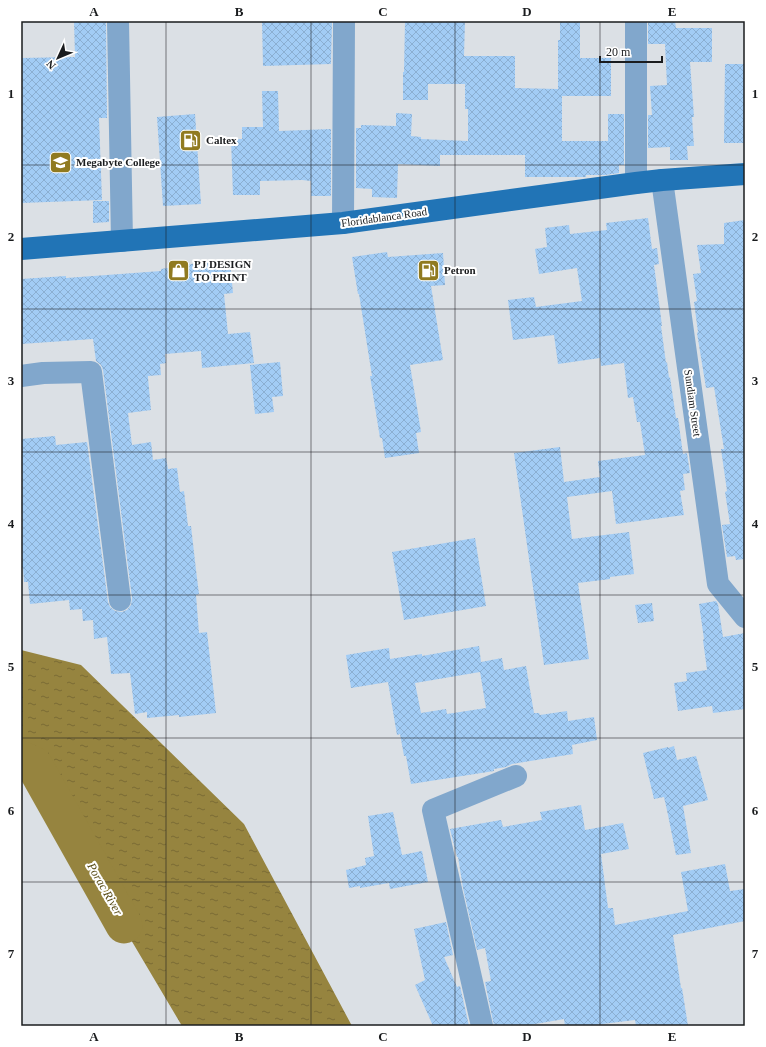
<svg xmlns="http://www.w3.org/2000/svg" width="766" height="1047" viewBox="0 0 766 1047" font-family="Georgia,serif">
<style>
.water{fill:url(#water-ripples)}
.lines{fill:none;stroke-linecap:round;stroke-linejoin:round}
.river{stroke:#96843f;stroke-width:37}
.building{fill:url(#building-cross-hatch);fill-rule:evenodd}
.minor{stroke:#81a7cc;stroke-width:22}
.major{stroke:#2174b6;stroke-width:22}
.grid{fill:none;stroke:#1a1c1e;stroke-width:1;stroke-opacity:0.55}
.labels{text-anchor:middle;stroke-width:4;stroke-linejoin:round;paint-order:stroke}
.poi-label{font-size:11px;font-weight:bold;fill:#1a1c1e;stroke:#fff;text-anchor:start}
.street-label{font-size:11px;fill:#1a1c1e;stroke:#fff}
.water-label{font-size:12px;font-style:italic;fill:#584b15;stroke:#fff}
.neatline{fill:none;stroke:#1a1c1e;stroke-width:1.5}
.grid-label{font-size:13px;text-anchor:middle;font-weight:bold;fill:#1a1c1e}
</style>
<defs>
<pattern id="water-ripples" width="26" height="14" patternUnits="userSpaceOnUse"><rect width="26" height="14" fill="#96843f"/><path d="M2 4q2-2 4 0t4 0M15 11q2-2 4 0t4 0" fill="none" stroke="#7a6b34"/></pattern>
<pattern id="building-cross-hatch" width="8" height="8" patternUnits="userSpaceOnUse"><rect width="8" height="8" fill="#a2ccf5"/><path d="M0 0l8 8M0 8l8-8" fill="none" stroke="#8bafd2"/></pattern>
</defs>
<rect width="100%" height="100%" fill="#dbe0e5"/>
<path class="water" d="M 21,650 L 81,665 L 244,824 L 352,1026 L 182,1026 L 121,923 L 52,791 L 21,765 Z"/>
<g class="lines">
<path class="river" d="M 21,759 L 34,765 L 124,925"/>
</g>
<g class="building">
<path d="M 74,21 L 106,21 L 107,118 L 99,118 L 102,200 L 21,203 L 21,58 L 75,57 Z"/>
<path d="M 262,21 L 332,21 L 331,64 L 263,66 Z"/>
<path d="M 405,21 L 465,21 L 464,56 L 515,56 L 515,88 L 558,89 L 558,40 L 560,40 L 560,21 L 580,21 L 580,58 L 611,58 L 611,96 L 562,96 L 562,141 L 608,141 L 608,114 L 624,114 L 624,165 L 619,165 L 619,173 L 605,175 L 586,175 L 586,177 L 525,177 L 525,155 L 440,155 L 440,166 L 398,164 L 397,198 L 372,197 L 372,189 L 356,188 L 356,128 L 361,128 L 361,125 L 396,126 L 396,113 L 412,114 L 411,136 L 421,137 L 421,139 L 468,141 L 468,109 L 465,109 L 465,84 L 428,84 L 428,100 L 403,100 L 403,72 L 404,72 Z"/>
<path d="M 648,21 L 675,21 L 676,28 L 712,28 L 712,62 L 690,62 L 694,117 L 692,117 L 694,146 L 687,146 L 688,160 L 670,160 L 670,147 L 648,148 L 648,115 L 652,115 L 650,86 L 667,85 L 665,44 L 648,44 Z"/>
<path d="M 725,64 L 745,64 L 745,143 L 724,143 Z"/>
<path d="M 262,91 L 278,91 L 279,131 L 331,129 L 331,196 L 311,196 L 311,181 L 302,180 L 260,181 L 260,195 L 233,195 L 231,139 L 242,139 L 242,127 L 263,127 Z"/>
<path d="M 195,114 L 201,204 L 163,206 L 157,117 Z"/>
<path d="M 93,201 L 109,201 L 109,222 L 93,223 Z"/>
<path d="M 648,218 L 652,249 L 657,248 L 659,264 L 654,265 L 660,310 L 662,326 L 661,326 L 666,363 L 667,362 L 669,378 L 670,377 L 676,418 L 678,418 L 683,454 L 687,453 L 690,473 L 683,474 L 685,490 L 680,491 L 684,515 L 616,524 L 612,491 L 567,497 L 572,539 L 629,532 L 634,574 L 610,577 L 610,579 L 578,583 L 589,659 L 544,665 L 514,453 L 560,447 L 564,482 L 600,477 L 598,461 L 645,455 L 640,422 L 637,422 L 633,397 L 628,398 L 624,363 L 601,366 L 600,358 L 558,364 L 554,335 L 513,340 L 508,300 L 534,297 L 536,307 L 582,301 L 577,268 L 539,274 L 535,249 L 547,247 L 545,228 L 569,225 L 570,234 L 607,230 L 606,223 Z"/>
<path d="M 745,220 L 745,559 L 736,560 L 735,556 L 727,557 L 723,532 L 722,525 L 730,524 L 725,492 L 727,491 L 721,449 L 724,449 L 714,387 L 706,388 L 697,333 L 698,332 L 694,302 L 697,301 L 693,274 L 701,273 L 697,245 L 724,244 L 724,223 Z"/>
<path d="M 387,252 L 388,257 L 443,253 L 445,285 L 431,286 L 443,360 L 410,365 L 421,432 L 416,433 L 419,453 L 385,458 L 382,438 L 380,438 L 370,376 L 372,376 L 359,294 L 358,294 L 352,257 Z"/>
<path d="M 210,262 L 210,264 L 230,262 L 233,293 L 224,294 L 228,334 L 250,332 L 254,363 L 202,368 L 201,351 L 165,354 L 166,363 L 160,364 L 161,375 L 148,376 L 148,378 L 151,410 L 128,413 L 132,445 L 151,442 L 153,460 L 166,458 L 168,469 L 177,468 L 180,492 L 184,491 L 188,526 L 191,526 L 196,570 L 199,594 L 196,595 L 199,633 L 207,632 L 216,713 L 179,717 L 179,715 L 147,718 L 147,712 L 135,714 L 130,673 L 111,674 L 107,637 L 94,639 L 93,620 L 83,621 L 82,609 L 70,610 L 69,600 L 30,604 L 28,582 L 24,582 L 23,568 L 21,568 L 21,439 L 55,436 L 56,445 L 87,442 L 108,602 L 110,607 L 115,611 L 122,612 L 127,610 L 131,605 L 132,598 L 103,370 L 101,365 L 96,361 L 93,339 L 21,344 L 21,279 L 66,276 L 66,278 L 161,271 L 161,269 L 173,267 L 173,266 Z"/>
<path d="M 280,362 L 283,396 L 272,397 L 274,412 L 255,414 L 250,365 Z"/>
<path d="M 475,538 L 486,606 L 404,620 L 392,552 Z"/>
<path d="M 716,601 L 718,604 L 723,637 L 745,633 L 745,709 L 713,713 L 712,706 L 678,711 L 674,683 L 687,681 L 686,673 L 707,670 L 703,640 L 704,639 L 699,604 Z"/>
<path d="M 652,603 L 654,621 L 638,623 L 635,605 Z"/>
<path d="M 479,646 L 481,662 L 502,658 L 504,670 L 526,666 L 534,713 L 539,713 L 540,715 L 567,711 L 568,721 L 594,717 L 597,740 L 572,745 L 573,754 L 512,764 L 506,767 L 494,769 L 494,771 L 411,784 L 406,756 L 404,756 L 400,734 L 397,735 L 388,682 L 351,688 L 346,655 L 389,648 L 390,659 L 422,654 L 422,656 ZM 480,672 L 486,708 L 447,714 L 446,709 L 421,713 L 415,683 Z"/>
<path d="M 674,746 L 677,760 L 696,756 L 708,800 L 683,806 L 691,853 L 676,855 L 668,815 L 664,797 L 654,799 L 643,753 L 668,747 L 668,748 Z"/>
<path d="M 581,805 L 585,830 L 623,823 L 629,849 L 601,854 L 608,908 L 613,908 L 615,925 L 688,911 L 681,872 L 725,864 L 730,891 L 745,889 L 745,921 L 673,935 L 681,988 L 682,988 L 688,1026 L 636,1026 L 635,1020 L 586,1026 L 565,1026 L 564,1019 L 524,1026 L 494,1026 L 485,982 L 491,981 L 485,948 L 477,950 L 463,888 L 458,857 L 457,857 L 450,829 L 501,820 L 503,827 L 542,820 L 540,812 Z"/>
<path d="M 393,812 L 402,855 L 422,851 L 428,882 L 390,889 L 389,883 L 360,888 L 360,886 L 349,888 L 346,870 L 366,865 L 365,858 L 374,856 L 368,816 Z"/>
<path d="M 446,922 L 453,955 L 444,957 L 457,987 L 460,986 L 469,1026 L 433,1026 L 415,985 L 425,980 L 414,929 Z"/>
</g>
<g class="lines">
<g class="minor">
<path d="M 118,21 L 122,241"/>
<path d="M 662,180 L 718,584 L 745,617"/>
<path d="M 636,183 L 636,21"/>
<path d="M 343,223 L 344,21"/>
<path d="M 21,376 L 43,373 L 91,372 L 120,600"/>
<path d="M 482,1026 L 433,810 L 516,776"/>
</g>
<path class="major" d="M 21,249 L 343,223 L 636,183 L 662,180 L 745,174"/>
</g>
<path class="grid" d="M 166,21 L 166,1026M 311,21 L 311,1026M 455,21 L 455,1026M 600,21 L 600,1026M 21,165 L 745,165M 21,309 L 745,309M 21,452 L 745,452M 21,595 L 745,595M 21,738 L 745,738M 21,882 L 745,882"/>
<defs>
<symbol id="fuel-square" viewBox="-11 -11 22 22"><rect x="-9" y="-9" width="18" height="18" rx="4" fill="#907a20" stroke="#fff"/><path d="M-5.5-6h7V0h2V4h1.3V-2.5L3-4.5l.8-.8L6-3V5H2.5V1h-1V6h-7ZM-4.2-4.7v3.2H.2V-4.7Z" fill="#fff"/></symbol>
<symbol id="university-square" viewBox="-11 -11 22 22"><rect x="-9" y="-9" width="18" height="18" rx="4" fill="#907a20" stroke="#fff"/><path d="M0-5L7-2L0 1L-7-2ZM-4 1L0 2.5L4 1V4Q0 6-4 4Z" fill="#fff"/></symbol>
<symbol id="shop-square" viewBox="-11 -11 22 22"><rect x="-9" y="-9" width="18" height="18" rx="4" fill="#907a20" stroke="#fff"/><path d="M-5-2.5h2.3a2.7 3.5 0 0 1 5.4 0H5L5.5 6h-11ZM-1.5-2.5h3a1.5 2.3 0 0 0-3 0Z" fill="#fff"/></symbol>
</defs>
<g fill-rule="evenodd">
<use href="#fuel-square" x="178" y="128" width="25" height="25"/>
<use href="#university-square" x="48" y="150" width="25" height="25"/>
<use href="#shop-square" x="166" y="258" width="25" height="25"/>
<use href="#fuel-square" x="416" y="258" width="25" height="25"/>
</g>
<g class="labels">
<g class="poi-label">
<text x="206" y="144">Caltex</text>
<text x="76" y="166">Megabyte College</text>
<text x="194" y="268">PJ DESIGN<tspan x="194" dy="13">TO PRINT</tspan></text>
<text x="444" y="274">Petron</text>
</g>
<g class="street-label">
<text transform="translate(384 217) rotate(-8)" y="4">Floridablanca Road</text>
<text transform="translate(693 403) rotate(82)" y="4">Sundiam Street</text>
</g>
<g class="water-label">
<text transform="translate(105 889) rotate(60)" y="4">Porac River</text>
</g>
</g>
<rect width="766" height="1047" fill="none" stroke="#ffffff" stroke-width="44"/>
<g transform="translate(58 58) rotate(226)" stroke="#ffffff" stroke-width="3" paint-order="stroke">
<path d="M0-3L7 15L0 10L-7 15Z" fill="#1a1c1e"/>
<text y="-6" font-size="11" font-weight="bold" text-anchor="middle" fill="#1a1c1e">N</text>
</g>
<path d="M600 56v6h62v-6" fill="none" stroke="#1a1c1e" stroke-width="2"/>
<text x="606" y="56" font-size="12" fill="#1a1c1e" stroke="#ffffff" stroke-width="3" paint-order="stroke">20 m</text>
<rect x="22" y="22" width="722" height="1003" class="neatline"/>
<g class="grid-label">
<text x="94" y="16">A</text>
<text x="239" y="16">B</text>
<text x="383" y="16">C</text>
<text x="527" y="16">D</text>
<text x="672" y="16">E</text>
<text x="11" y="98">1</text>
<text x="755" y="98">1</text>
<text x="11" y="241">2</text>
<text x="755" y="241">2</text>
<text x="11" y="385">3</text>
<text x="755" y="385">3</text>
<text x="11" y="528">4</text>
<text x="755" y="528">4</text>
<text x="11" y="671">5</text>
<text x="755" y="671">5</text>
<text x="11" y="815">6</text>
<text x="755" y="815">6</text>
<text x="11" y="958">7</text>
<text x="755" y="958">7</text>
<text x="94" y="1041">A</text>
<text x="239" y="1041">B</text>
<text x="383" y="1041">C</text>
<text x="527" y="1041">D</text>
<text x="672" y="1041">E</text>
</g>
</svg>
